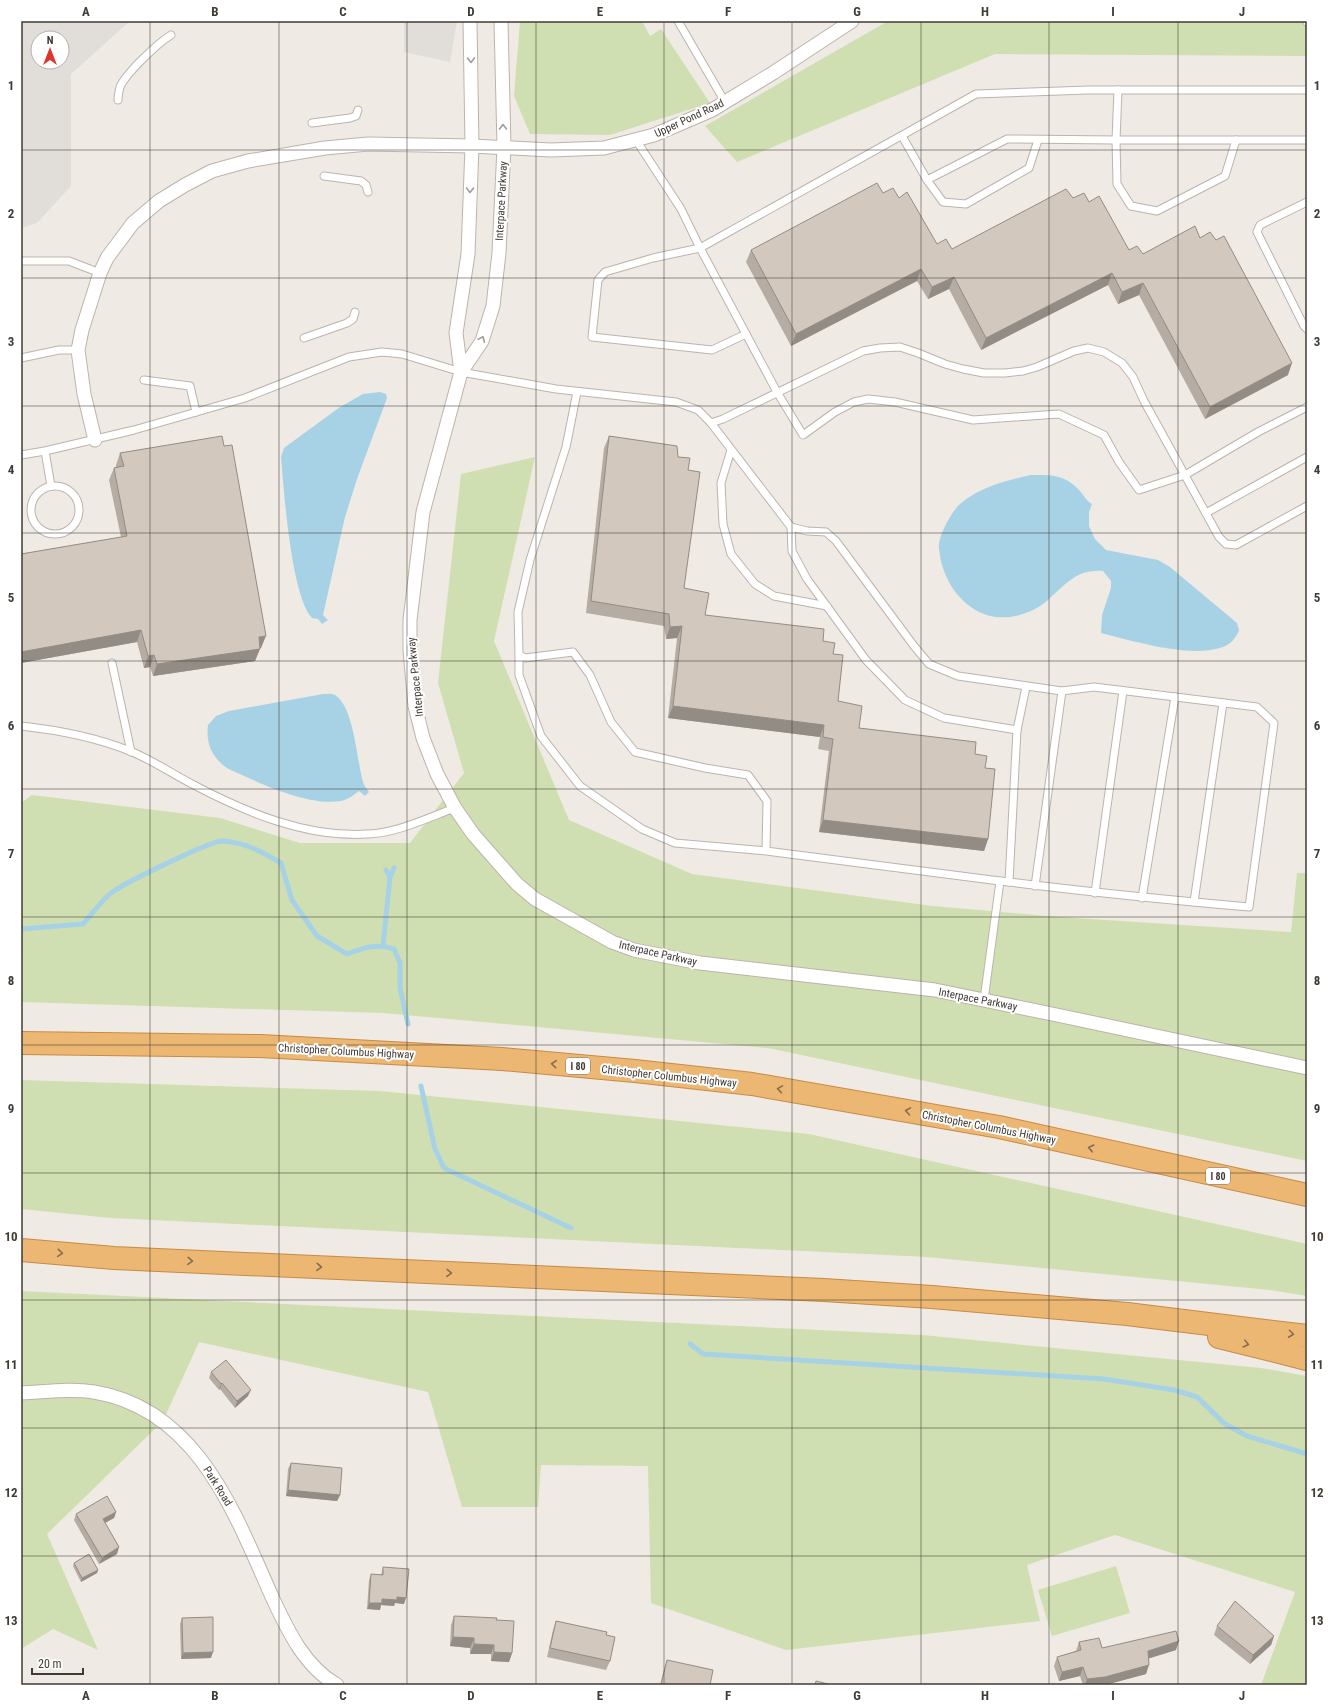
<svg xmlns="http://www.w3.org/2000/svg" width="1328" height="1706" viewBox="0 0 1328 1706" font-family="'Roboto Condensed',sans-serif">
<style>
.industrial{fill:#e1ddd9;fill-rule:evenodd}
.green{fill:#cfdfb1}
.water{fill:#a7d2e6}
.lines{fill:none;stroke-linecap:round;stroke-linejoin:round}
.stream{stroke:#a7d2e6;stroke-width:5}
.lane-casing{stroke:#bcb4ab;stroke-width:9}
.street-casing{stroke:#bcb4ab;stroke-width:15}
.highway-casing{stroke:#c88a45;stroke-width:24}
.lane{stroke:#fff;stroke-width:7}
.street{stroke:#fff;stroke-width:13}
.highway{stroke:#ebb773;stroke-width:22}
.wall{fill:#b5aca3}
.shaded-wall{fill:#938c85}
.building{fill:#d2c8be;stroke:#938c85}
.oneway{stroke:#a09d9a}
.oneway2{stroke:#856d4e}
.grid{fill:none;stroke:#413b35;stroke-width:1;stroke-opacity:0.55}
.labels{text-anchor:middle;stroke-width:4;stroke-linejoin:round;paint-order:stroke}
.shield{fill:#fff;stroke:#7a7672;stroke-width:1}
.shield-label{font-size:10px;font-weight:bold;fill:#413b35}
.street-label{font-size:11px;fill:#413b35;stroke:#fff}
.neatline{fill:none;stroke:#413b35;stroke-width:1.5}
.grid-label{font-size:13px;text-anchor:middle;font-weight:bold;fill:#413b35}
</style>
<rect width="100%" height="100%" fill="#efebe4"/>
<g class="industrial">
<path d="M 21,21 L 130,21 L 71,74 L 71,186 L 37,223 L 21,228 ZM 38,38 L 62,38 L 62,62 L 38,62 Z"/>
<path d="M 404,21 L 457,21 L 450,62 L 404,52 Z"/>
</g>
<g class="green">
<path d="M 520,21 L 642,21 L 650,36 L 661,29 L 710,103 L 610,135 L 530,134 L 514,96 Z"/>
<path d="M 888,21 L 1307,21 L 1307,56 L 995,54 L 737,162 L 705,126 Z"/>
<path d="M 535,457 L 494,641 L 569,820 L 692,874 L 933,906 L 1059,917 L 1291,932 L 1297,873 L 1307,873 L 1307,1161 L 768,1048 L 383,1013 L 21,1002 L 21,803 L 32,795 L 220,818 L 300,843 L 410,843 L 464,773 L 438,683 L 461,474 Z"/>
<path d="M 21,1080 L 380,1091 L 809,1134 L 1307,1244 L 1307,1296 L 1270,1290 L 927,1257 L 111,1218 L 21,1209 Z"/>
<path d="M 21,1291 L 922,1335 L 1261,1368 L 1307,1376 L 1307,1685 L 1261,1685 L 1295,1592 L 1115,1535 L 1027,1565 L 1040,1621 L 786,1650 L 651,1603 L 648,1466 L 541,1465 L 538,1507 L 462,1507 L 428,1392 L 199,1342 L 163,1421 L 47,1534 L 98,1650 L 53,1629 L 21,1649 Z"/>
<path d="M 1116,1566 L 1130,1613 L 1052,1636 L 1038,1590 Z"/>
</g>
<g class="water">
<path d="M 380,392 L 386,394 L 387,398 L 357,479 L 345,517 L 323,615 L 328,620 L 322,624 L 318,619 L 312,618 C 291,596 284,491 281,457 L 284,448 L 340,407 L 363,394 Z"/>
<path d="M 1030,475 C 1051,475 1064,474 1079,490 C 1084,495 1086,501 1092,504 L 1089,512 L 1089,526 L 1095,539 L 1106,550 L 1158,560 L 1170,567 L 1237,623 L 1239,630 C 1236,638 1231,644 1223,647 C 1191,659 1134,641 1101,633 L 1102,615 L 1111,588 L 1111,581 L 1103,571 C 1076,569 1065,585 1047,601 C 1030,615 1004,622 984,614 C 960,605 944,580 940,556 C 940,552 938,547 939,544 C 940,533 952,511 960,504 C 979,487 1005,481 1030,475 Z"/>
<path d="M 323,694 C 327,694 331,693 335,695 C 354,706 357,762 363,782 C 364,786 367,789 369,792 L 365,796 L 359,791 C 354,795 347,800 341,801 C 312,806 268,787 242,775 C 236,772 228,770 223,765 C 210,754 206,741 208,725 L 216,716 L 229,711 Z"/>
</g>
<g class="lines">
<g class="stream">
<path d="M 390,877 L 394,868"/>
<path d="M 21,929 L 83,924 C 92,914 103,898 114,891 C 127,882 210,841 222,841 C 244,842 263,852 281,863 L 292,900 L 317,936 L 347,954 C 364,948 376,943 394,949 L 400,963 L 400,988 L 408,1024"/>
<path d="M 383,946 L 390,877 L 386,870"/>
<path d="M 421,1086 L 435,1149 L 444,1168 L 571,1228"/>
<path d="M 690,1344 L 703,1354 L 1104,1379 L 1174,1390 L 1197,1397 L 1225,1424 L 1247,1436 L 1307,1454"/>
</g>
<defs>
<g id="lane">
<path d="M 678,21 L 725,102"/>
<path d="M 1307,21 L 1307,22"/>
<path d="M 1118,90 L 1116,140 L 1307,140"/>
<path d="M 118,100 C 118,96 119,91 120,87 C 126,73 158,43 171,35"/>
<path d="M 312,123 L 350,118 L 356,116 L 358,110"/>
<path d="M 902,136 L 927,180 L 1007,139 L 1116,140 L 1117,184 L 1131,206 L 1157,211 L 1225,176 L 1236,140"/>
<path d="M 636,140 L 681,209 L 700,248 L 777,392 L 803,435 L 835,412 L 854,402 L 868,399 L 895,402 L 973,420 L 1059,414 L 1104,435 L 1119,462 L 1139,490 L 1185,475 L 1258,432 L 1307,407"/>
<path d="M 324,176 L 361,181 L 366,185 L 368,192"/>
<path d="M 927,180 L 943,202 L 966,204 L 1029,168 L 1038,140"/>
<path d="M 1307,202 L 1260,225 L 1257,232 L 1304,326 L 1307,329"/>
<path d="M 21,261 L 69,261 L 100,273"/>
<path d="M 746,334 L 712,350 L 592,337 L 598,280 L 605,272 L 653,258 L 700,248 L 976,94 L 1089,90 L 1307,90"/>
<path d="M 304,338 L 347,323 L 353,319 L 355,312"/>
<path d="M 21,358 L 59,350 L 78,350"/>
<path d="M 144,380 L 190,386 L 196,412"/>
<path d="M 711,423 L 723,419 L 863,351 L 880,348 L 900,347 L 918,353 L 945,364 L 963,369 L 984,373 L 1005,373 L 1023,371 L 1037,367 L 1074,351 L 1088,348 L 1104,352 L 1122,363 L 1133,377 L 1144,401 L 1219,537 L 1226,544 L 1236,545 L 1307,506"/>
<path d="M 731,450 L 721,483 L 723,524 L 731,554 L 755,584 L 774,596 L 827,606"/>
<path d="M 45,451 L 51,486"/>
<path d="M 21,455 L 45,451 L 134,430 L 245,398 L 349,357 L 382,352 L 402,354 L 461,372 L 556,389 L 676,402 L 698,410 L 711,423 L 791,527 L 807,531 L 826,532 L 836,541 L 914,646 L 929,664 L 958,676 L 1062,691"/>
<circle cx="55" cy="510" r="24"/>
<path d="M 1206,513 L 1307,457"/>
<path d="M 791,527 L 792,551 L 807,579 L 866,660 L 905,700 L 944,718 L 1017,730 L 1026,687"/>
<path d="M 519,655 L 518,612 L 530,560 L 566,447 L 577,392"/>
<path d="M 112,663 L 131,752"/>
<path d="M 21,726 C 58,730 95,737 130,751 C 152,760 171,773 192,784 C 245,812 306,838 368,834 C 397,833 427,818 455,808"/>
<path d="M 766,851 L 675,843 L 642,829 L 580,786 L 541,736 L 519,675 L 519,655 L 525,658 L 573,652 L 590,675 L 611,722 L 635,752 L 705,768 L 748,775 L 767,801 L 766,851 L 1000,881"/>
<path d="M 1009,882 L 1017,730"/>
<path d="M 1095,893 L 1123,691"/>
<path d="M 1142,898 L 1175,697"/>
<path d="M 1194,902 L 1223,703"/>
<path d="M 984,1000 L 1000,881 L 1009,882 C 1089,892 1169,900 1249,907 L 1274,723 L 1257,707 L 1094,687 L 1062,691 L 1035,886"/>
</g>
<g id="street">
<path d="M 501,21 L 504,147 L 499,253 L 493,306 L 482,341 L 461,372 L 423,512 L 410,620 L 410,650 L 415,706 L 423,738 L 437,774 L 455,808 L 473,834 L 517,884 L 535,899 L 612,942 L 634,950 L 700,963 L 935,990 L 1052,1014 L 1307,1068"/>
<path d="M 461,372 L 456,333 L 468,254 L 472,146 L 470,21"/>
<path d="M 95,440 L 84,394 L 78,350 L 82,330 L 100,273 L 107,258 L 133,223 L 159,201 L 185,185 L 212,171 L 248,161 L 325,148 L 368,144 L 472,146 L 551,150 L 604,148 L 654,135 L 712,110 L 773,73 L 852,21"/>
<path d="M 21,1393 C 45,1392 70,1388 94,1392 C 198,1409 235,1514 273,1599 C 288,1631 305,1667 337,1685"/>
</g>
<g id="highway">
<path d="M 21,1043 L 260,1046 L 502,1059 L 635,1071 L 752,1084 L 999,1127 L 1307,1195"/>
<path d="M 21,1250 L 114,1258 L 824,1290 L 932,1297 L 1127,1314 L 1307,1336"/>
<path d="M 1219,1337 L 1307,1359"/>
</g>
</defs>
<use href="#lane" class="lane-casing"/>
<use href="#street" class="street-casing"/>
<use href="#highway" class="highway-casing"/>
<use href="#lane" class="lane"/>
<use href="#street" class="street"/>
<use href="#highway" class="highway"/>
</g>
<g class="wall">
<path d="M 883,193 L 899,198 L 937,244 L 952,249 L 1073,198 L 1089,202 L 1129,250 L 1143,254 L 1200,238 L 1288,375 L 1205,419 L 1139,295 L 1118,304 L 1108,285 L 981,350 L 949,289 L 928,299 L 917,281 L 791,346 L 746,262 L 751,250 Z"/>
<path d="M 609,436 L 678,457 L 688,470 L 684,588 L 705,615 L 823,641 L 833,654 L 838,701 L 859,728 L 975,754 L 985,768 L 988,839 L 984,851 L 819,832 L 829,751 L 818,749 L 820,737 L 668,718 L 677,638 L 666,639 L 664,626 L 586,613 L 604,448 Z"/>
<path d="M 120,453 L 261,648 L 260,648 L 255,661 L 153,676 L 150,667 L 144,668 L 137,642 L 21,663 L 21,554 L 121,537 L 109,480 L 114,468 L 116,467 L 116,465 Z"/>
<path d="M 211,1372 L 248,1396 L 235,1408 L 220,1389 L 219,1390 L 209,1378 Z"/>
<path d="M 291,1463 L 340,1495 L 337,1501 L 286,1496 L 288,1469 Z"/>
<path d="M 116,1512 L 114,1518 L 105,1523 L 117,1554 L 99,1564 L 74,1520 L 76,1514 Z"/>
<path d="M 74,1563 L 98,1570 L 97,1573 L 81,1582 L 73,1566 Z"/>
<path d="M 383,1567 L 404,1604 L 395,1603 L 394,1606 L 381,1605 L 380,1610 L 367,1609 L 369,1580 L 371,1574 L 381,1575 Z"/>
<path d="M 454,1616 L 512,1653 L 509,1662 L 491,1661 L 491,1654 L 470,1654 L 470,1648 L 450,1646 L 451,1625 Z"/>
<path d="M 182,1618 L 211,1658 L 181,1659 L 180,1624 Z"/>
<path d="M 556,1621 L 606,1635 L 610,1661 L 606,1670 L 547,1657 L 553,1630 Z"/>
<path d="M 1217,1626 L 1274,1636 L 1271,1645 L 1250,1664 L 1214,1635 Z"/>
<path d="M 1079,1642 L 1102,1648 L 1176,1650 L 1149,1658 L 1146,1674 L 1105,1685 L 1083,1685 L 1080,1676 L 1059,1681 L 1054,1666 L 1057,1657 L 1076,1651 Z"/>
<path d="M 667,1660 L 710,1685 L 660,1685 L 664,1669 Z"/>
</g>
<g class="shaded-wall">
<path d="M 921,269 L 917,281 L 791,346 L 796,334 Z"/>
<path d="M 1112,273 L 1108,285 L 981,350 L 986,338 Z"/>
<path d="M 954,277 L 949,289 L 928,299 L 932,287 Z"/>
<path d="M 1143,283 L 1139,295 L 1118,304 L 1122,292 Z"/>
<path d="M 1292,363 L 1288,375 L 1205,419 L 1210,407 Z"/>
<path d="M 682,626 L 677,638 L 666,639 L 670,627 Z"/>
<path d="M 141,630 L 137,642 L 21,663 L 21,652 Z"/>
<path d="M 266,636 L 261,648 L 255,649 L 259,637 Z"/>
<path d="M 260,649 L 255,661 L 153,676 L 157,664 Z"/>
<path d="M 154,655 L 150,667 L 144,668 L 148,656 Z"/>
<path d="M 673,706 L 824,725 L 820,737 L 668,718 Z"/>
<path d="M 823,820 L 988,839 L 984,851 L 819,832 Z"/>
<path d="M 222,1383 L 220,1389 L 219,1390 L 221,1384 Z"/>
<path d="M 251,1390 L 248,1396 L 235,1408 L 237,1401 Z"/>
<path d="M 288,1490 L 340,1495 L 337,1501 L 286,1496 Z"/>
<path d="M 116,1512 L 114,1518 L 101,1525 L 103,1519 Z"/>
<path d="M 119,1547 L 117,1554 L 99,1564 L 102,1558 Z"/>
<path d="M 98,1570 L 97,1573 L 81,1582 L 82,1578 Z"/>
<path d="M 397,1597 L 406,1598 L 404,1604 L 395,1603 L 394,1606 L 381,1605 L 380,1610 L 367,1609 L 369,1603 L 382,1599 Z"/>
<path d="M 1274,1636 L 1271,1645 L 1250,1664 L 1253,1655 Z"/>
<path d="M 453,1637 L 474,1638 L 470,1648 L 450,1646 Z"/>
<path d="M 1179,1641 L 1176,1650 L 1144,1660 L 1148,1651 Z"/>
<path d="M 474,1644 L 494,1645 L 491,1654 L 470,1654 Z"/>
<path d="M 213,1652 L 211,1658 L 181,1659 L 183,1653 Z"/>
<path d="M 494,1652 L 512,1653 L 509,1662 L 491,1661 Z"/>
<path d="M 1149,1665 L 1146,1674 L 1105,1685 L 1085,1685 L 1087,1679 Z"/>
<path d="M 1083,1667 L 1080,1676 L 1059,1681 L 1062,1672 Z"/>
</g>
<g class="building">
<path d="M 877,183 L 883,193 L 893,188 L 899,198 L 907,192 L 937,244 L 946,239 L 952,249 L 1066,189 L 1073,198 L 1084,193 L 1089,202 L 1099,196 L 1129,250 L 1137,246 L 1143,254 L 1195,226 L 1200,238 L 1210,232 L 1216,240 L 1224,236 L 1292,363 L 1210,407 L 1143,283 L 1122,292 L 1112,273 L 986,338 L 954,277 L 932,287 L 921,269 L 796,334 L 751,250 Z"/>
<path d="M 222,436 L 224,446 L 232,445 L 266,636 L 259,637 L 260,649 L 157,664 L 154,655 L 148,656 L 141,630 L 21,652 L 21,554 L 127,536 L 114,468 L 124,466 L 120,453 Z"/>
<path d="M 609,436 L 677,446 L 678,457 L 690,458 L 688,470 L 700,472 L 684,588 L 709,593 L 705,615 L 824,629 L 823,641 L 835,643 L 833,654 L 843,655 L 838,701 L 862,706 L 859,728 L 976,742 L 975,754 L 987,756 L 985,768 L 995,769 L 988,839 L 823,820 L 833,739 L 823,737 L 824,725 L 673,706 L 682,626 L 670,627 L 669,614 L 591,601 Z"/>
<path d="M 226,1360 L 251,1390 L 237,1401 L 222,1383 L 221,1384 L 211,1372 Z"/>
<path d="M 291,1463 L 342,1468 L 340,1495 L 288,1490 Z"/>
<path d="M 107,1496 L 116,1512 L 103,1519 L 119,1547 L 102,1558 L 76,1514 Z"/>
<path d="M 89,1554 L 98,1570 L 82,1578 L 74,1563 Z"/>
<path d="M 383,1567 L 409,1569 L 406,1598 L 397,1597 L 397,1600 L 382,1599 L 382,1603 L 369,1603 L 371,1574 L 383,1575 Z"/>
<path d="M 1235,1601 L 1274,1636 L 1253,1655 L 1217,1626 Z"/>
<path d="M 454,1616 L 497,1618 L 496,1620 L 514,1621 L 512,1653 L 494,1652 L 494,1645 L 474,1644 L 474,1638 L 453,1637 Z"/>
<path d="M 213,1617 L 213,1652 L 183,1653 L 182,1618 Z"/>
<path d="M 556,1621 L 607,1632 L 606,1635 L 615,1637 L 610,1661 L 550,1648 Z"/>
<path d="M 1176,1631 L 1179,1641 L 1148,1651 L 1149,1665 L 1105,1677 L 1087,1679 L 1083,1667 L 1062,1672 L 1057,1657 L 1081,1650 L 1079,1642 L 1099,1638 L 1102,1648 Z"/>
<path d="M 667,1660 L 713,1670 L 710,1685 L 661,1685 Z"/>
<path d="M 816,1681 L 832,1685 L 815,1685 Z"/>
</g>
<defs><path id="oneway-chevron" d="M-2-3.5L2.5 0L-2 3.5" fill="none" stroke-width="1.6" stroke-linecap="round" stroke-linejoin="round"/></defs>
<g class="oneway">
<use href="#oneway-chevron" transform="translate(471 60) rotate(89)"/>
<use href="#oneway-chevron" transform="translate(503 127) rotate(-91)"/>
<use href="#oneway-chevron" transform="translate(470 190) rotate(92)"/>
<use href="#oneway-chevron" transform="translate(482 339) rotate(-66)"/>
</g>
<g class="oneway2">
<use href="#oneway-chevron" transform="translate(554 1064) rotate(-175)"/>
<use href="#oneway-chevron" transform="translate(780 1089) rotate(-171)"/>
<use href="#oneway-chevron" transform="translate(908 1111) rotate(-170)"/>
<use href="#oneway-chevron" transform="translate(1091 1148) rotate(-167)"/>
<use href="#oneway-chevron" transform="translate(60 1253) rotate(5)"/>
<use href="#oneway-chevron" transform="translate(190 1261) rotate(3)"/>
<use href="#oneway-chevron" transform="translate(319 1267) rotate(3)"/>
<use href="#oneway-chevron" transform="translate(449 1273) rotate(3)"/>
<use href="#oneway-chevron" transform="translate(1291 1334) rotate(7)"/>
<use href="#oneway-chevron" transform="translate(1246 1344) rotate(14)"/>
</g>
<path class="grid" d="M 150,21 L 150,1685M 279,21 L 279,1685M 407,21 L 407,1685M 536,21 L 536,1685M 664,21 L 664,1685M 792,21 L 792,1685M 921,21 L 921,1685M 1049,21 L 1049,1685M 1178,21 L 1178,1685M 21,150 L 1307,150M 21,278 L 1307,278M 21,406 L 1307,406M 21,533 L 1307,533M 21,661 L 1307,661M 21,789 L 1307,789M 21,917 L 1307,917M 21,1045 L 1307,1045M 21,1173 L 1307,1173M 21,1300 L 1307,1300M 21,1428 L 1307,1428M 21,1556 L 1307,1556"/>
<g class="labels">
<g class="shield">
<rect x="566" y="1058" width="24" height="16" rx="3"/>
<rect x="1206" y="1168" width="24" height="16" rx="3"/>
</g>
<g class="shield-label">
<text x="578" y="1070">I 80</text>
<text x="1218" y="1180">I 80</text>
</g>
<g class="street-label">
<text transform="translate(689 118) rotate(-25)" y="4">Upper Pond Road</text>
<text transform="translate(501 201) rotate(-87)" y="4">Interpace Parkway</text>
<text transform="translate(415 677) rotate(-96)" y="4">Interpace Parkway</text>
<text transform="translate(658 953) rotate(13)" y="4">Interpace Parkway</text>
<text transform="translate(978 999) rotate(11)" y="4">Interpace Parkway</text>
<text transform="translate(346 1051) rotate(3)" y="4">Christopher Columbus Highway</text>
<text transform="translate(669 1076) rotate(6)" y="4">Christopher Columbus Highway</text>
<text transform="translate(989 1127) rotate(11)" y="4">Christopher Columbus Highway</text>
<text transform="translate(218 1486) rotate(58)" y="4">Park Road</text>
</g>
</g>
<rect width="1328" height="1706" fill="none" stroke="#ffffff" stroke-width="44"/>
<g transform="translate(50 50)"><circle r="19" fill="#ffffff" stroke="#b3b1ae"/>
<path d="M0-3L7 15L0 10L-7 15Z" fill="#de352c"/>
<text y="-6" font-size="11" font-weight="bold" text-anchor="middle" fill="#413b35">N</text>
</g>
<path d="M32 1668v6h51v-6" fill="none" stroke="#413b35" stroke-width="2"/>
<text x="38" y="1668" font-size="12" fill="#413b35" stroke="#ffffff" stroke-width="3" paint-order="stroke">20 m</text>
<rect x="22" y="22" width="1284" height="1662" class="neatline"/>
<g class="grid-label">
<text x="86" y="16">A</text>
<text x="215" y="16">B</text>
<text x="343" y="16">C</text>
<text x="471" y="16">D</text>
<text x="600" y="16">E</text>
<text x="728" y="16">F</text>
<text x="857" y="16">G</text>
<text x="985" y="16">H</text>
<text x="1113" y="16">I</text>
<text x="1242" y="16">J</text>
<text x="11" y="90">1</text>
<text x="1317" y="90">1</text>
<text x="11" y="218">2</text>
<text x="1317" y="218">2</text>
<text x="11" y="346">3</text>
<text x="1317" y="346">3</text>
<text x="11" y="474">4</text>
<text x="1317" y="474">4</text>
<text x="11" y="602">5</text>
<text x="1317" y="602">5</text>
<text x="11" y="730">6</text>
<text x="1317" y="730">6</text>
<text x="11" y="858">7</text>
<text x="1317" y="858">7</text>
<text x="11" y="985">8</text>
<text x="1317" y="985">8</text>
<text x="11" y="1113">9</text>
<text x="1317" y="1113">9</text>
<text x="11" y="1241">10</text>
<text x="1317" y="1241">10</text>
<text x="11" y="1369">11</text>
<text x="1317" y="1369">11</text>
<text x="11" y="1497">12</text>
<text x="1317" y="1497">12</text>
<text x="11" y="1625">13</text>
<text x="1317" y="1625">13</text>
<text x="86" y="1700">A</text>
<text x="215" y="1700">B</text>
<text x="343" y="1700">C</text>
<text x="471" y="1700">D</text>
<text x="600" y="1700">E</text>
<text x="728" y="1700">F</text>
<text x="857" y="1700">G</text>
<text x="985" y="1700">H</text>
<text x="1113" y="1700">I</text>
<text x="1242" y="1700">J</text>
</g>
</svg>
